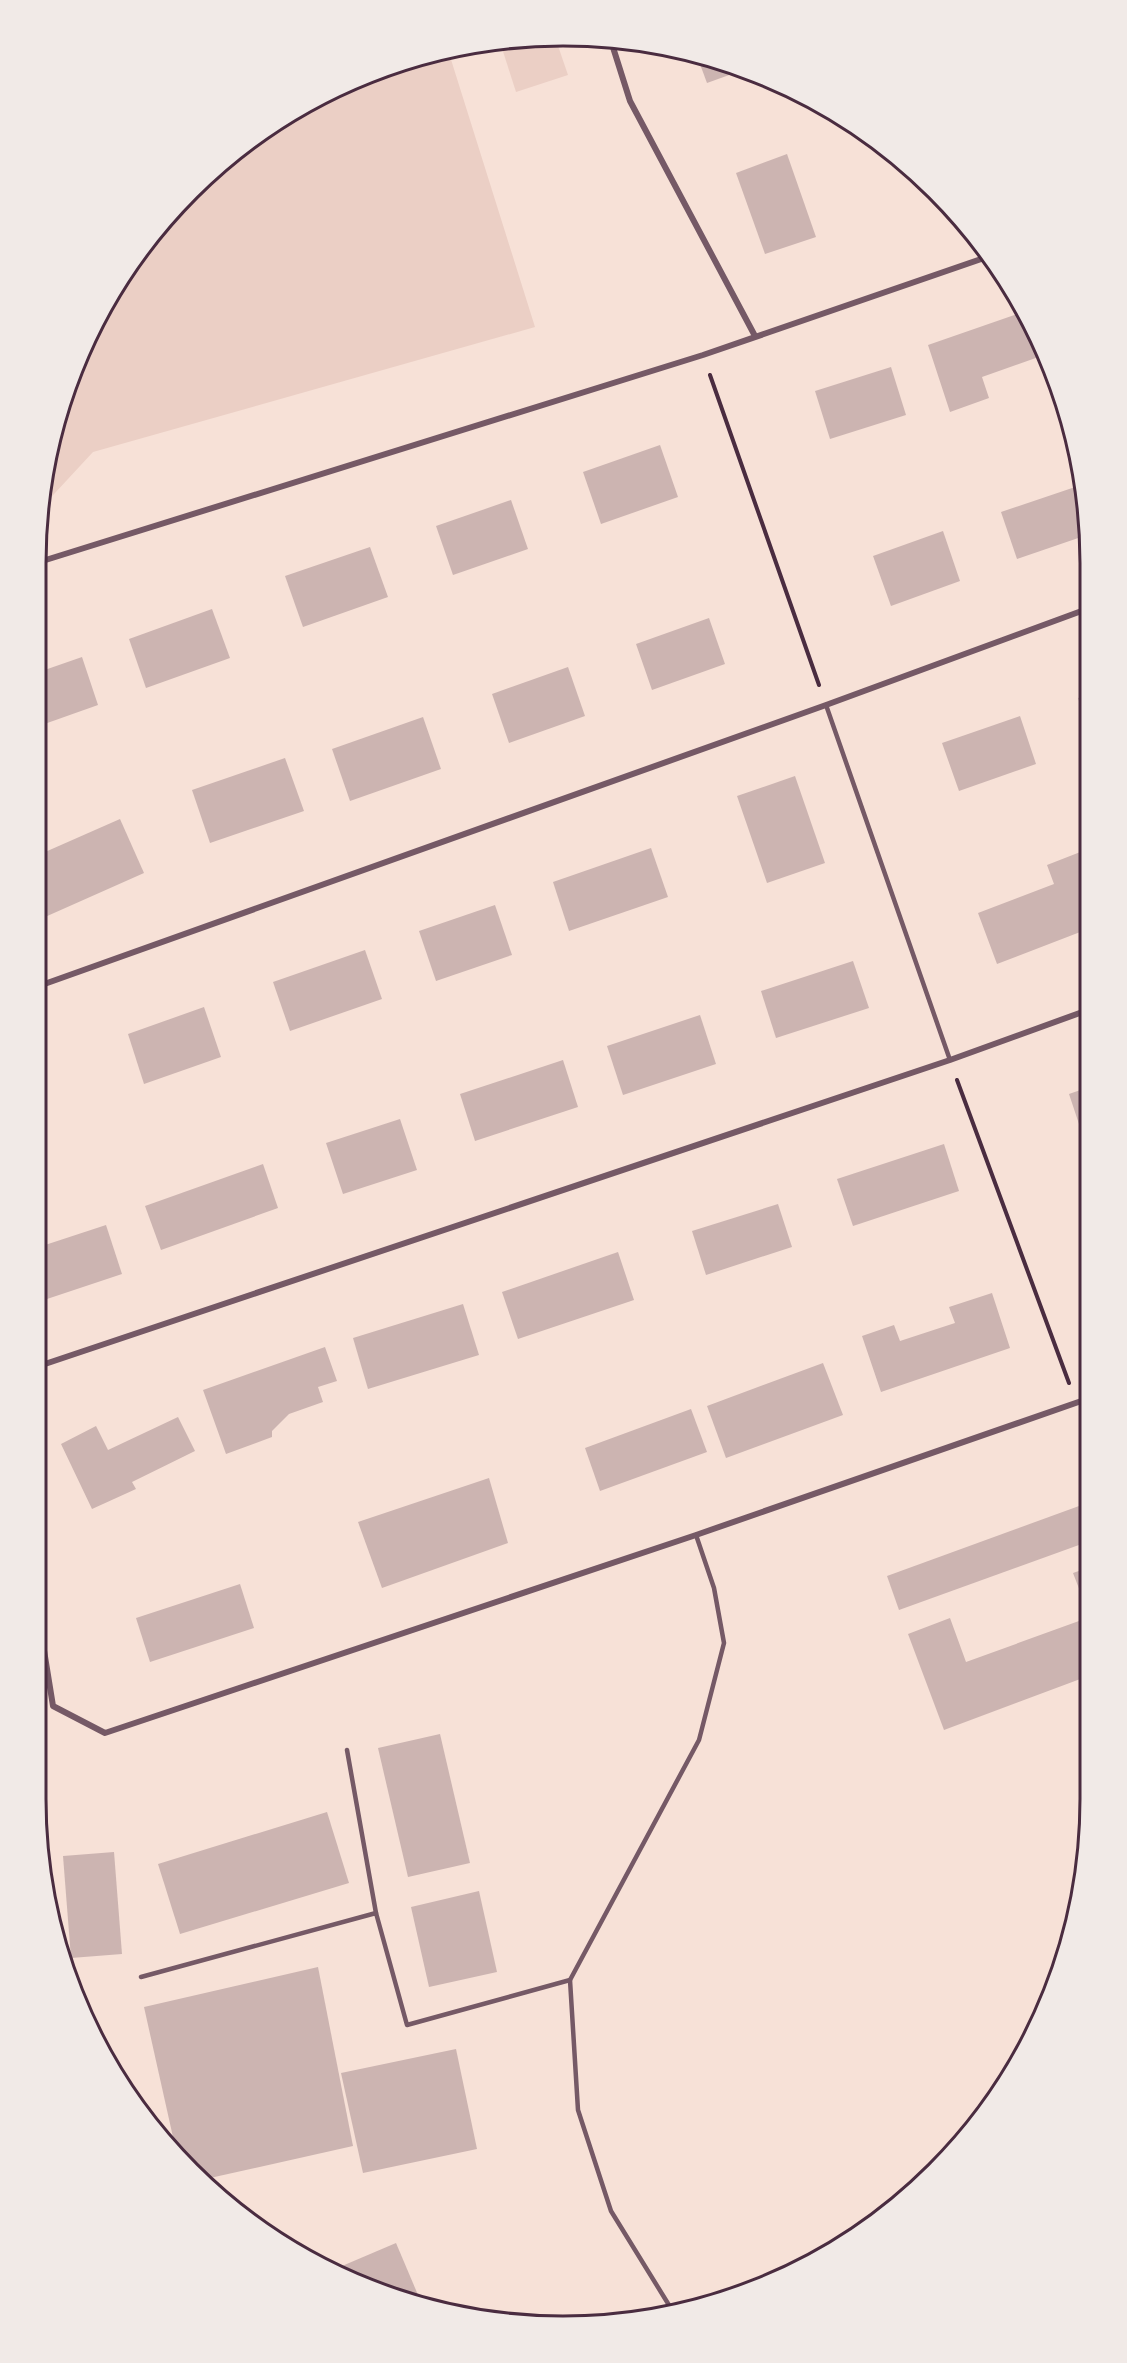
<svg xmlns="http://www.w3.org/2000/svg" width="1127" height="2363" viewBox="0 0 1127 2363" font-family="'IBM Plex Sans',sans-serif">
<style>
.green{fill:#ebcfc5}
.building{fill:#ccb4b1}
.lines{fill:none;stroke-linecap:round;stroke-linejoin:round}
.path{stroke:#4a2c40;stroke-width:4}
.service{stroke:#755966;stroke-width:4.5}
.minor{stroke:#755966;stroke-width:6}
.rim{fill:none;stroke:#4a2c40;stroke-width:3}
</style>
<rect width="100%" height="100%" fill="#f7e1d7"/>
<g class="green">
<path d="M 555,37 L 568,75 L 516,92 L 500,42 Z"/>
<path d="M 448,50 L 535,327 L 93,452 L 42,507 L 46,460 L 76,361 L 125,270 L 191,190 L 271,125 L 362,76 Z"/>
</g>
<g class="building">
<path d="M 697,56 L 701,57 L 743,70 L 707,83 Z"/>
<path d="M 787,154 L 816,237 L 765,254 L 736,173 Z"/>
<path d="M 1023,312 L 1047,354 L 982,377 L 989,398 L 950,412 L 928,345 Z"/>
<path d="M 891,367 L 906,415 L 830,439 L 815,391 Z"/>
<path d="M 660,445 L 678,497 L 601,524 L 583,472 Z"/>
<path d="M 1084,484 L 1086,494 L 1087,535 L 1017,559 L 1001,512 Z"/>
<path d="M 511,500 L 528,549 L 453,575 L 436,526 Z"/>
<path d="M 943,531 L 960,581 L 891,606 L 873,556 Z"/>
<path d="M 370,547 L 388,597 L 303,627 L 285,576 Z"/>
<path d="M 212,609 L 230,658 L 146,688 L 129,639 Z"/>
<path d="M 709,618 L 725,664 L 652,690 L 636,644 Z"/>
<path d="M 82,657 L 98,705 L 36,727 L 36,673 Z"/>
<path d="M 568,667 L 585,716 L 509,743 L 492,694 Z"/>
<path d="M 1087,695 L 1087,725 L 1078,698 Z"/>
<path d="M 1020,716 L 1036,764 L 959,791 L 942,743 Z"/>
<path d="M 423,717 L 441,769 L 350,801 L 332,749 Z"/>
<path d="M 285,758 L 304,811 L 210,843 L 192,790 Z"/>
<path d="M 795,776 L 825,863 L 767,883 L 737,796 Z"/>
<path d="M 120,819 L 144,873 L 36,921 L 36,856 Z"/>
<path d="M 651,848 L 668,897 L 569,931 L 553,882 Z"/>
<path d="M 1088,849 L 1088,929 L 997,964 L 978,913 L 1054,884 L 1047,865 Z"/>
<path d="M 495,905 L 512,955 L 436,981 L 419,931 Z"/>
<path d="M 365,950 L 382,999 L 290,1031 L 273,982 Z"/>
<path d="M 853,961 L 869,1008 L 776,1038 L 761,991 Z"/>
<path d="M 204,1007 L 221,1057 L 144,1084 L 128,1034 Z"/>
<path d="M 700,1015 L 716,1064 L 623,1095 L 607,1046 Z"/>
<path d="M 563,1060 L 578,1107 L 475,1141 L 460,1094 Z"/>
<path d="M 1089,1087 L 1089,1135 L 1083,1136 L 1069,1094 Z"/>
<path d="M 400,1119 L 417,1170 L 343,1194 L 326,1143 Z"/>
<path d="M 944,1144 L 959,1191 L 853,1226 L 837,1179 Z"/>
<path d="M 263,1164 L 278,1208 L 161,1250 L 145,1206 Z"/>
<path d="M 778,1204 L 792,1247 L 706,1275 L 692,1231 Z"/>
<path d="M 106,1225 L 122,1274 L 41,1301 L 36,1287 L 36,1248 Z"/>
<path d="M 618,1252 L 634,1300 L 518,1339 L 502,1292 Z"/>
<path d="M 992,1293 L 1010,1348 L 881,1392 L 862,1336 L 894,1325 L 900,1341 L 955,1323 L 949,1307 Z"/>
<path d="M 463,1304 L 479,1355 L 368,1389 L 353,1338 Z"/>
<path d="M 325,1347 L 337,1381 L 318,1387 L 323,1402 L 289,1414 L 272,1431 L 272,1437 L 226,1454 L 203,1390 Z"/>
<path d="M 823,1363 L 843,1415 L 726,1458 L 707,1406 Z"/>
<path d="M 691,1409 L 707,1452 L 600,1491 L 585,1448 Z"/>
<path d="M 178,1417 L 195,1451 L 132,1482 L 136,1489 L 92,1509 L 61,1444 L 96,1426 L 108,1450 Z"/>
<path d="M 489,1478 L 508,1543 L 382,1588 L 358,1522 Z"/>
<path d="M 1090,1502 L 1090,1541 L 899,1610 L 887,1576 Z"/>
<path d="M 1090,1567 L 1091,1675 L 944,1730 L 908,1634 L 950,1618 L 966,1662 L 1090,1617 L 1073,1573 Z"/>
<path d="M 240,1584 L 254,1628 L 150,1662 L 136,1618 Z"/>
<path d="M 440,1734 L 470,1863 L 408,1877 L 378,1748 Z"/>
<path d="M 327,1812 L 349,1883 L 180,1934 L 158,1864 Z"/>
<path d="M 114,1852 L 122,1954 L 71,1958 L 63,1856 Z"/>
<path d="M 479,1891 L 497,1972 L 429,1987 L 411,1907 Z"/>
<path d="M 318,1967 L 353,2146 L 201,2180 L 177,2155 L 144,2007 Z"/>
<path d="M 456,2049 L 477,2149 L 363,2173 L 341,2073 Z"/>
<path d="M 396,2243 L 421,2302 L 345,2273 L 342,2266 Z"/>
</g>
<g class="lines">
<g class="path">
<path d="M 710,375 L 819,685"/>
<path d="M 957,1080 L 1069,1383"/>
</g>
<g class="service">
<path d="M 826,705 L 950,1060"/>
<path d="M 347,1750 L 376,1913"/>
<path d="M 141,1977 L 376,1913 L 407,2025 L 570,1980"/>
<path d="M 672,2310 L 611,2211 L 578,2110 L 570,1980 L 699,1740 L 724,1643 L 714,1588 L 696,1535"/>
</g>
<g class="minor">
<path d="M 611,41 L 630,101 L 755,336"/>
<path d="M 36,563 L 703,355 L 990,256"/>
<path d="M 36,987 L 826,705 L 1087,609"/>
<path d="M 36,1367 L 950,1060 L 1088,1010"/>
<path d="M 36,1601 L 53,1706 L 105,1733 L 696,1535 L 1090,1398"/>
</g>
</g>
<path d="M0 0H1127V2363H0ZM563 46H563A517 517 0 0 1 1080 563V1799A517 517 0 0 1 563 2316H563A517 517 0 0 1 46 1799V563A517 517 0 0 1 563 46Z" fill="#f1eae7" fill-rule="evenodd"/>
<path class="rim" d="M563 46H563A517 517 0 0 1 1080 563V1799A517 517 0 0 1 563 2316H563A517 517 0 0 1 46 1799V563A517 517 0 0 1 563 46Z"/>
</svg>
